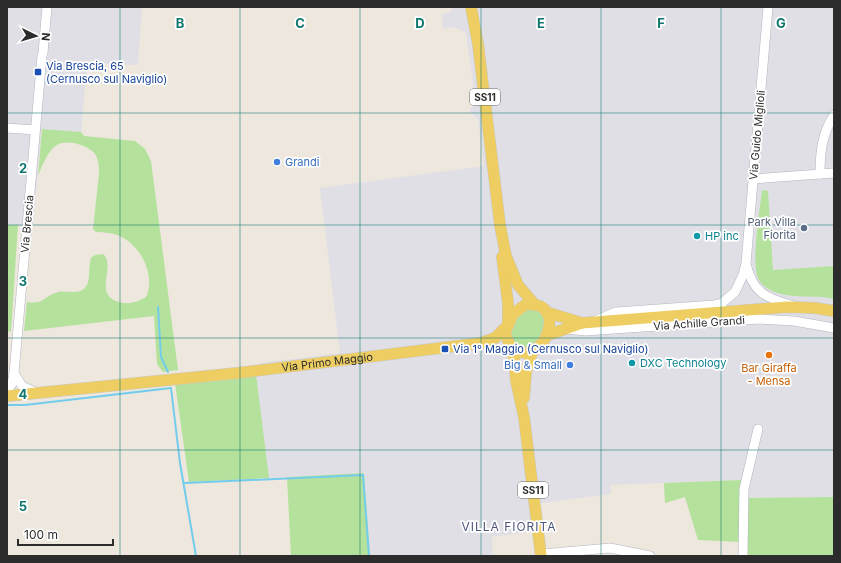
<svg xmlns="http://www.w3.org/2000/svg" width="841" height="563" viewBox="0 0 841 563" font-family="Inter,sans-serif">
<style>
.industrial{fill:#e1dfe6}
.green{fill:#b4e29c}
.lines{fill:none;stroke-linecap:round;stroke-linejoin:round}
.stream{stroke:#74ccec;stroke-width:2}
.minor-casing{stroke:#b2b5bf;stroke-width:10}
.major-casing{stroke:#c8c8c8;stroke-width:12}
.minor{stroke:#fff;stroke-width:9}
.major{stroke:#eece62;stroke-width:11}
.grid{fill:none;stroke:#0f766e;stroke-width:1;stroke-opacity:0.55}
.transit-dot{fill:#1a4fb4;stroke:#fff;stroke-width:1.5}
.shop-dot{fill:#3f7fe0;stroke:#fff;stroke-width:1.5}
.service-dot{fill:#5c6f8a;stroke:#fff;stroke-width:1.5}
.culture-dot{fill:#0f9aa8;stroke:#fff;stroke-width:1.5}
.food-dot{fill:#e8710a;stroke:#fff;stroke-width:1.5}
.labels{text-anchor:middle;stroke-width:3.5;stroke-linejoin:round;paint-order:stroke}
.shield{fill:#fff;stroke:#6b6b6b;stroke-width:1}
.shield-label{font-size:10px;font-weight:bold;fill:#2c2c2c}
.transit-label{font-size:11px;fill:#164399;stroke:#fff;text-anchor:start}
.street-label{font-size:11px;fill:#2c2c2c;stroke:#fff}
.shop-label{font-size:11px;fill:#366cbe;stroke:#fff;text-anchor:start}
.service-label{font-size:11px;fill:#4e5e75;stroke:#fff;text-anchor:end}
.culture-label{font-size:11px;fill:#0d838f;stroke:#fff;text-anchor:start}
.food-label{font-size:11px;fill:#c56008;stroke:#fff}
.neighbourhood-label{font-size:12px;letter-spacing:1px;fill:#4d557c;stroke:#fff}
.grid-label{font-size:13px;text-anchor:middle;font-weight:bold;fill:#0f766e;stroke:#fff;stroke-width:3.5;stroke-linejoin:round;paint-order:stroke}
</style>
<rect width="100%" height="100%" fill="#ede7de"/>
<g class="industrial">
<path d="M 7,7 L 142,7 L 138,65 L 87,63 L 81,132 L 42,129 L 33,226 L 7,225 Z"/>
<path d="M 453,7 L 834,7 L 834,497 L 741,498 L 741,480 L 610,485 L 611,494 L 535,504 L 535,531 L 492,537 L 493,556 L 370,556 L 364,473 L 269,478 L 255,370 L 260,363 L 340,353 L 320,188 L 484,166 L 478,119 L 470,112 L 470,109 L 476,104 L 466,33 L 455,27 L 443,29 L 442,14 L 450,12 Z"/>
</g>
<g class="green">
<path d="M 42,129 L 81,132 L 84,136 L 135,141 L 145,149 L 151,161 L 178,370 L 163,372 L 157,364 L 154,316 L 24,331 L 27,302 C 44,305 44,296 58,292 C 66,290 78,295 85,288 C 91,282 88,267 91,258 L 95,255 L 103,254 C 117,265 92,295 119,302 C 129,305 138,302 146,297 C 156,275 141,246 120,236 C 113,233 104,232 96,232 L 93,229 L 99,174 C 99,167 99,160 95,154 C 88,145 67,139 57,145 C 48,150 42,166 38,176 Z"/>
<path d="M 762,190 L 768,191 L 773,270 L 834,266 L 834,299 C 818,295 802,298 786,295 C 776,294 762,288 758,278 C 751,262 760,209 762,190 Z"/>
<path d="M 7,225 L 18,225 L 11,331 L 7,332 Z"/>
<path d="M 528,309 L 536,310 L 544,317 L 544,333 L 532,346 L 520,348 L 510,338 L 515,317 Z"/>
<path d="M 256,374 L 269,478 L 189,482 L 175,383 Z"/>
<path d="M 364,473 L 370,555 L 291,556 L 287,477 Z"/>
<path d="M 741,480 L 742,498 L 834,497 L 834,556 L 742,556 L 742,542 L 698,540 L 685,497 L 665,503 L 664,483 Z"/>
</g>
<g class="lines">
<g class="stream">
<path d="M 158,307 L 161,357 L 168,372"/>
<path d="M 7,405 L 25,405 L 171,388 L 180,463 L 196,556"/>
<path d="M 185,483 L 363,475 L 369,556"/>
</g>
<defs>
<g id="minor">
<path d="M 43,53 L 47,7"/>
<path d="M 7,128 L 35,130"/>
<path d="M 820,174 C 820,152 822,134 834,115"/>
<path d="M 753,179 L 834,173"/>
<path d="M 746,264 C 753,292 765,298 791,305"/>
<path d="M 595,321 L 616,312 L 714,305 L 722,303 L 735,292 L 743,275 L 746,263 L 768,7"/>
<path d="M 566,329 L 585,331 L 759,319 L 794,321 L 834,328"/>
<path d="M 14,373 L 22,386 L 35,392"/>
<path d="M 7,391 L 12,384 L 14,373 L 42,56"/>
<path d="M 541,554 L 610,548 L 650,556"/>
<path d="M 743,556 L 744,489 L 758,429"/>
</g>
<g id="major">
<path d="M 471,7 L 478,44 L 500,225 L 506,256 L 518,285 L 535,305"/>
<path d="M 502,257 L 508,303 L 508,322"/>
<path d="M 525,305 C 572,298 542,375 510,346 L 505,333 L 513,314 Z"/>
<path d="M 546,312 L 582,323 L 787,307 L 815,308 L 834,311"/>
<path d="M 548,335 L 582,323"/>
<path d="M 513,348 L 516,381 L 524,417 L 541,556"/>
<path id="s1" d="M 7,396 L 238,373 L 481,343 L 495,338 L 507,326"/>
<path d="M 524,398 L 526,372 L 533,350"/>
</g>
</defs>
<use href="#minor" class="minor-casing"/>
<use href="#major" class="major-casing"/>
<use href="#minor" class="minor"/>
<use href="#major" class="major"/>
</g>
<path class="grid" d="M 120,7 L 120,556M 240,7 L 240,556M 360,7 L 360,556M 481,7 L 481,556M 601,7 L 601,556M 721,7 L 721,556M 7,113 L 834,113M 7,225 L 834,225M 7,338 L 834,338M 7,450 L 834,450"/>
<g class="transit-dot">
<rect x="34" y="68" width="8" height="8" rx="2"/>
<rect x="441" y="345" width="8" height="8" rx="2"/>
</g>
<g class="shop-dot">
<circle cx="277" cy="162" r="4"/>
<circle cx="570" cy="365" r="4"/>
</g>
<circle class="service-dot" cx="804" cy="228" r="4"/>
<g class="culture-dot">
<circle cx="697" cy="236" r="4"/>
<circle cx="632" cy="363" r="4"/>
</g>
<circle class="food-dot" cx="769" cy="355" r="4"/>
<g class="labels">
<g class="shield">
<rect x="470" y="89" width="30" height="16" rx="3"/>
<rect x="518" y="482" width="30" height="16" rx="3"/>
</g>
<g class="shield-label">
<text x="485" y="101">SS11</text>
<text x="533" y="494">SS11</text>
</g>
<g class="transit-label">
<text x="46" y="70">Via Brescia, 65<tspan x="46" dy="13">(Cernusco sul Naviglio)</tspan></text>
<text x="453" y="353">Via 1° Maggio (Cernusco sul Naviglio)</text>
</g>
<g class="street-label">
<text transform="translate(757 135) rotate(-85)" y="4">Via Guido Miglioli</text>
<text transform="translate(27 224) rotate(-85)" y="4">Via Brescia</text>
<text transform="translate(699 323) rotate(-4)" y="4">Via Achille Grandi</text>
<text dy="4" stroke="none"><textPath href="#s1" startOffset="322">Via Primo Maggio</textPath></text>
</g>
<g class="shop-label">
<text x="285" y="166">Grandi</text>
<text x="562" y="369" text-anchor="end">Big &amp; Small</text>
</g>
<g class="service-label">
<text x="796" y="226">Park Villa<tspan x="796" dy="13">Fiorita</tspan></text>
</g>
<g class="culture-label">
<text x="705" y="240">HP inc</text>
<text x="640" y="367">DXC Technology</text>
</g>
<g class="food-label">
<text x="769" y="372">Bar Giraffa<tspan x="769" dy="13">- Mensa</tspan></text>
</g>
<g class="neighbourhood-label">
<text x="509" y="531">VILLA FIORITA</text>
</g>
</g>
<g class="grid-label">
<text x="180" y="28">B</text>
<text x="300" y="28">C</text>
<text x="420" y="28">D</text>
<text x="541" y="28">E</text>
<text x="661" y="28">F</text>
<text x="781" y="28">G</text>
<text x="23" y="173">2</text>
<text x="23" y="286">3</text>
<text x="23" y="399">4</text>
<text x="23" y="511">5</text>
</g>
<rect width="841" height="563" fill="none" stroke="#2c2c2c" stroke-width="16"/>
<g transform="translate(36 36) rotate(95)" stroke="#ffffff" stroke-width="3" paint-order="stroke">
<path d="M0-3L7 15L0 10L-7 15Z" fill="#2c2c2c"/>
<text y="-6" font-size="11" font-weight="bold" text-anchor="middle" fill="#2c2c2c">N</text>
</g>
<path d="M18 539v6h95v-6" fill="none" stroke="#2c2c2c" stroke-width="2"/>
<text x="24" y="539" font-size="12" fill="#2c2c2c" stroke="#ffffff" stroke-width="3" paint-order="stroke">100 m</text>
</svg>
